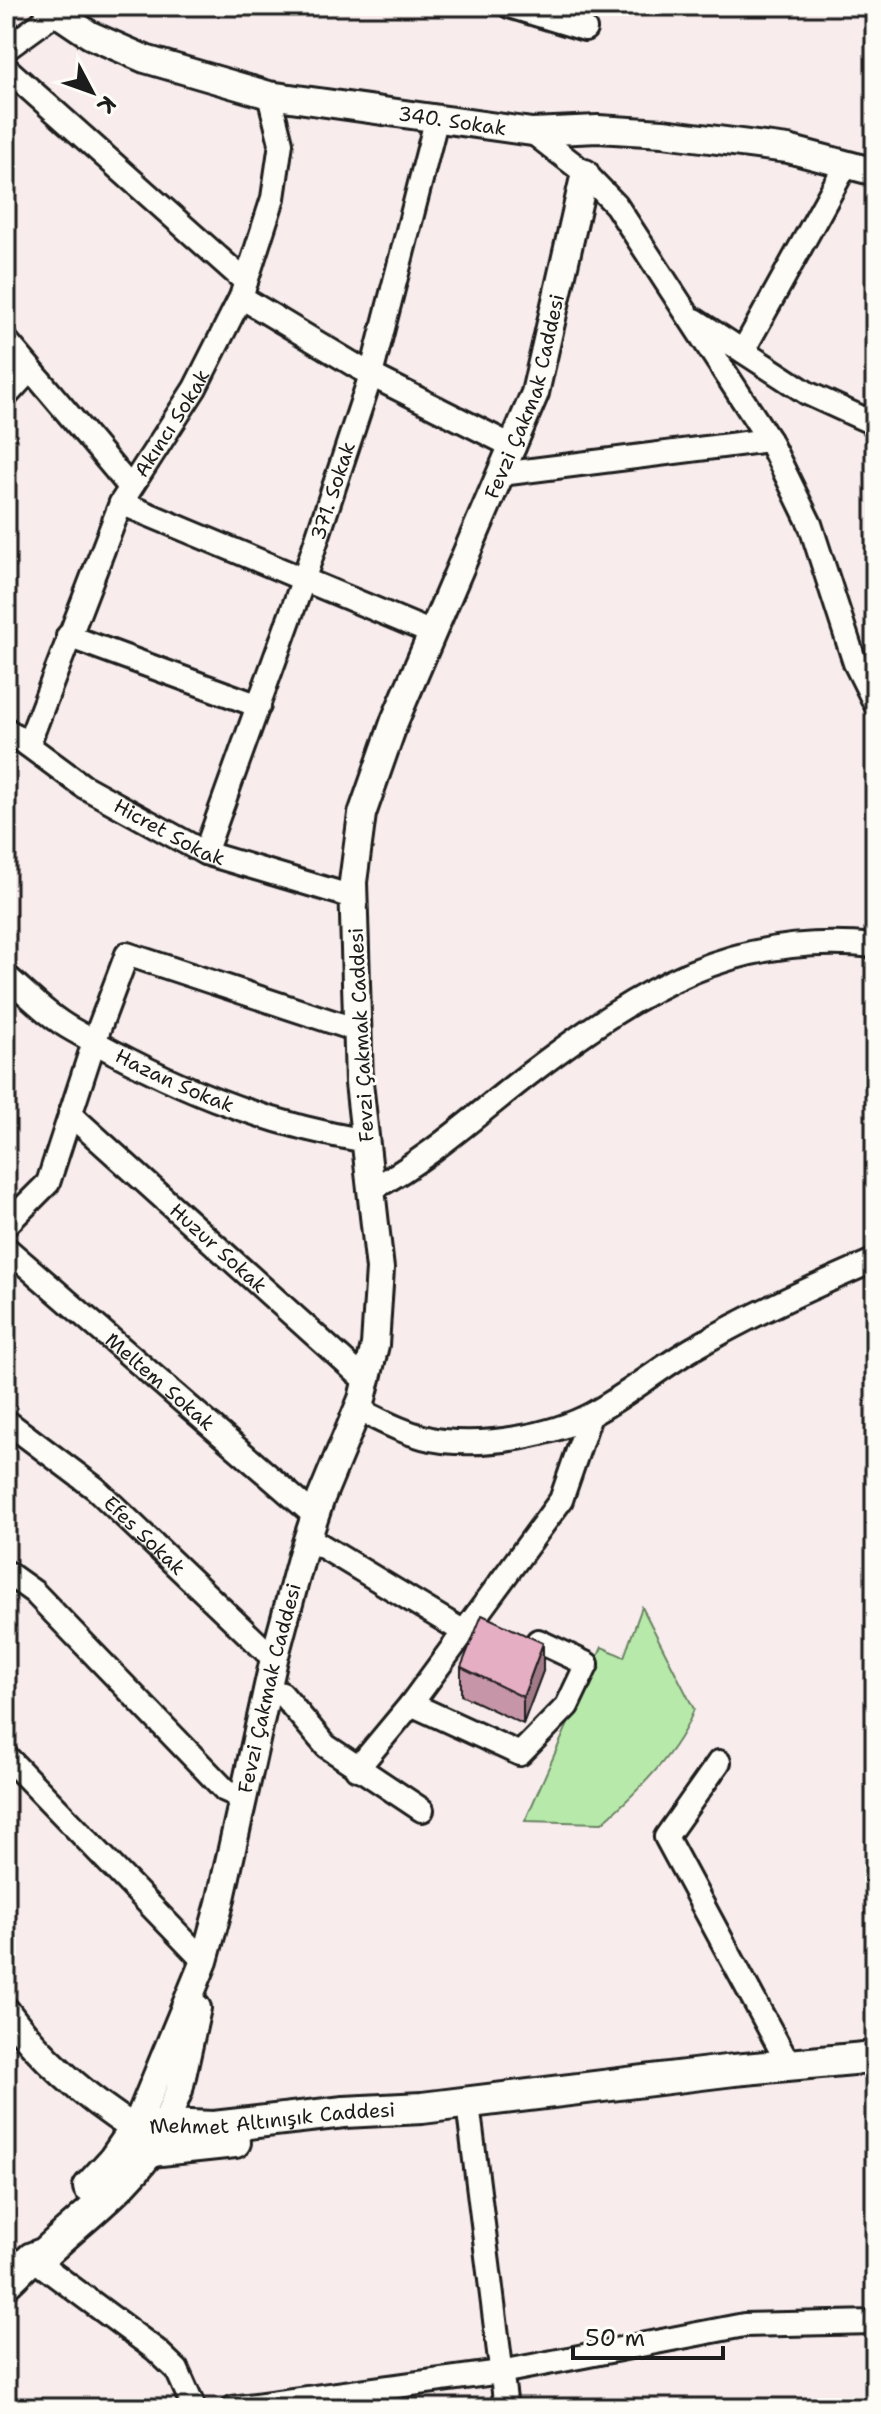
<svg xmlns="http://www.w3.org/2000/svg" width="881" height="2414" viewBox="0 0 881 2414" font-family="'Shantell Sans',sans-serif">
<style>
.green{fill:#b7eaaa;stroke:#6a8363;stroke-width:2}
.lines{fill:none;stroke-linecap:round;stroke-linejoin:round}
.minor-casing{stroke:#1c1c1c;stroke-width:28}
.tertiary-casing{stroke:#1c1c1c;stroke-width:32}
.secondary-casing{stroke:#1c1c1c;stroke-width:36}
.minor{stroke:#fdfcf7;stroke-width:22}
.tertiary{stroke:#fdfcf7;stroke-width:26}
.secondary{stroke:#fdfcf7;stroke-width:30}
.wall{fill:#c696a8;stroke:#1c1c1c;stroke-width:2}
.shaded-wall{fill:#a17a88;stroke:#1c1c1c;stroke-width:2}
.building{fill:#e6aec3;stroke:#1c1c1c;stroke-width:2}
.labels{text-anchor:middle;stroke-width:6;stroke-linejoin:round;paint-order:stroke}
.street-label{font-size:20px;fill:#1c1c1c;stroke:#fdfcf7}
</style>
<rect width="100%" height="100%" fill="#f8eced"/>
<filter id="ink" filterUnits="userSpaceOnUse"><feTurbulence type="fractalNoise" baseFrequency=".0125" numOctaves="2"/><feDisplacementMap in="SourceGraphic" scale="16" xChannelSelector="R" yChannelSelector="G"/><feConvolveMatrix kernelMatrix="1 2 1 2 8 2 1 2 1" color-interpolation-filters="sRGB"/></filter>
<g filter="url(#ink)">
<path class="green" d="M 642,1607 L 694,1709 C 679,1752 636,1793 602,1823 L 525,1821 L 602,1647 L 624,1657 Z"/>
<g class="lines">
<defs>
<g id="minor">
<path d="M 509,6 L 585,29"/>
<path d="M 6,49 L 54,14"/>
<path d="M 6,68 L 246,282"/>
<path d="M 532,132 L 585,173 L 616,205 L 769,440 L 810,524 L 855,663 L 875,703"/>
<path d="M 241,297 L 371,375 L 514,447"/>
<path d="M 695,320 L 807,393 L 875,424"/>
<path d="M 6,340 L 130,487"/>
<path d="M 743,351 L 847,163"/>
<path d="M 6,396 L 29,371"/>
<path d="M 501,474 L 769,440"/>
<path d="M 121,503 L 432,633"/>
<path d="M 68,636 L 259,706"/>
<path id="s1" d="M 6,729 L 83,786 L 205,853 L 353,897"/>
<path id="s2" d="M 28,745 L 121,503 L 195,388 L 241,297 L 273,198 L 281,143 L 269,95"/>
<path id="s3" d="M 205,853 L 303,581 L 371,375 L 436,121"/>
<path id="s4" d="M 6,976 C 27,994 49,1017 73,1030 C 168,1084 258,1123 366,1141"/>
<path id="s5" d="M 70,1114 L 367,1382"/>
<path d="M 372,1189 C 432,1157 479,1112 533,1071 C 641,989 734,931 875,946"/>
<path d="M 6,1225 L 48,1183 L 95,1039 L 127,954 L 357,1030"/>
<path id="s6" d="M 6,1248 L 315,1516"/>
<path d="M 358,1409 C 383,1422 414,1438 443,1441 C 489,1446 551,1436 592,1414 C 628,1395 659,1368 694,1348 C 752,1314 813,1287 875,1260"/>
<path id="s7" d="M 6,1421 L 95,1488 L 274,1659"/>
<path d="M 307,1537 L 464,1632"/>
<path d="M 6,1572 L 34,1592 L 225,1790 L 243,1798"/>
<path d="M 267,1689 L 282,1694 L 326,1746 L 422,1810"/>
<path d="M 411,1704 L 520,1754 L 567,1706 L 587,1664 L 538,1641"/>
<path d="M 6,1756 L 204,1961"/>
<path d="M 719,1762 L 666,1837 L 789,2065"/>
<path d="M 357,1769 L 411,1704 L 561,1500 L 590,1416"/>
<path d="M 468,2104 L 506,2408"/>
<path d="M 32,2258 L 156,2350 L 177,2370 L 194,2408"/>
<path d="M 233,2408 L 501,2372 L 744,2325 L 875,2322"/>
</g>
<g id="tertiary">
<path id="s8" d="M 47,6 L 90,35 L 145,59 L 269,95 L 532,132 L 598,129 L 663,133 L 788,149 L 875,172"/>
<path id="s9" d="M 6,2011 C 41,2059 85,2097 135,2129 L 204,1961 L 220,1903 L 274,1659 L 302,1555 L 321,1498 L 362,1399 L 375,1345 L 380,1269 L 359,1083 L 353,882 L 362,814 L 395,720 L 535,393 L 585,173"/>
<path d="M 165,2125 L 179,2090 L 197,2008"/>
</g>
<g id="secondary">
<path id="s10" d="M 135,2129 L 165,2125 L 214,2127 L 344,2112 L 422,2108 L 734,2070 L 875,2057"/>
<path d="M 135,2129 L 151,2151 L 235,2142"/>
<path d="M 89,2187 L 113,2161 L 135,2129"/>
<path d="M 6,2283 L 32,2258 L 45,2253 C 84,2216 135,2180 161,2133"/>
</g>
</defs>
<use href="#minor" class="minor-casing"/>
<use href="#tertiary" class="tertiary-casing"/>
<use href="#secondary" class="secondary-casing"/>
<use href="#minor" class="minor"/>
<use href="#tertiary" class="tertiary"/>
<use href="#secondary" class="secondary"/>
</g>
<path class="wall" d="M 461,1667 L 543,1671 L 523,1724 L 461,1695 Z"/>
<path class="shaded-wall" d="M 543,1643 L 543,1671 L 523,1724 L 523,1697 Z"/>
<path class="building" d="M 482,1615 L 543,1643 L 523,1697 L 461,1667 Z"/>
</g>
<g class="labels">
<g class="street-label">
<text dy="7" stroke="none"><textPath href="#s8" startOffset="426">340. Sokak</textPath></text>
<text dy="7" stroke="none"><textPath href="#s9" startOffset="1980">Fevzi Çakmak Caddesi</textPath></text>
<text dy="7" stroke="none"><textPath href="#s2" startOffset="354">Akıncı Sokak</textPath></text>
<text dy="7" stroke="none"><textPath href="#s3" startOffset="384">371. Sokak</textPath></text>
<text dy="7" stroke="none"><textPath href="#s1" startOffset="194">Hicret Sokak</textPath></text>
<text transform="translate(361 1035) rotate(-93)" y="7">Fevzi Çakmak Caddesi</text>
<text dy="7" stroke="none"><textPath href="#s4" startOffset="200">Hazan Sokak</textPath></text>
<text dy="7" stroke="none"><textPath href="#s5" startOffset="200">Huzur Sokak</textPath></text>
<text dy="7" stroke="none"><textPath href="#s6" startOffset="204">Meltem Sokak</textPath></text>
<text dy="7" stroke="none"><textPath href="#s7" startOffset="180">Efes Sokak</textPath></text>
<text dy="7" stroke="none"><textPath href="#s9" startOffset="638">Fevzi Çakmak Caddesi</textPath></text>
<text dy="7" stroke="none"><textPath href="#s10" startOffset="138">Mehmet Altınışık Caddesi</textPath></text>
</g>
</g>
<rect width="881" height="2414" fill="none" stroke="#fdfcf7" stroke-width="32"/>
<rect x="16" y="16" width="849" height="2382" fill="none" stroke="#1c1c1c" stroke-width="3" filter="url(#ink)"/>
<g transform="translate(92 92) rotate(131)" stroke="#fdfcf7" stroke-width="6" paint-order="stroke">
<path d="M0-6L14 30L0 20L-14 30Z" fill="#1c1c1c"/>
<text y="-12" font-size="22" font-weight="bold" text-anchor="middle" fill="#1c1c1c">K</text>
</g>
<path d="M573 2346v12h150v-12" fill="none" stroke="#1c1c1c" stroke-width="4"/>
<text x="585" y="2346" font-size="24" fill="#1c1c1c" stroke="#fdfcf7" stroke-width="6" paint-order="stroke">50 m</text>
</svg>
